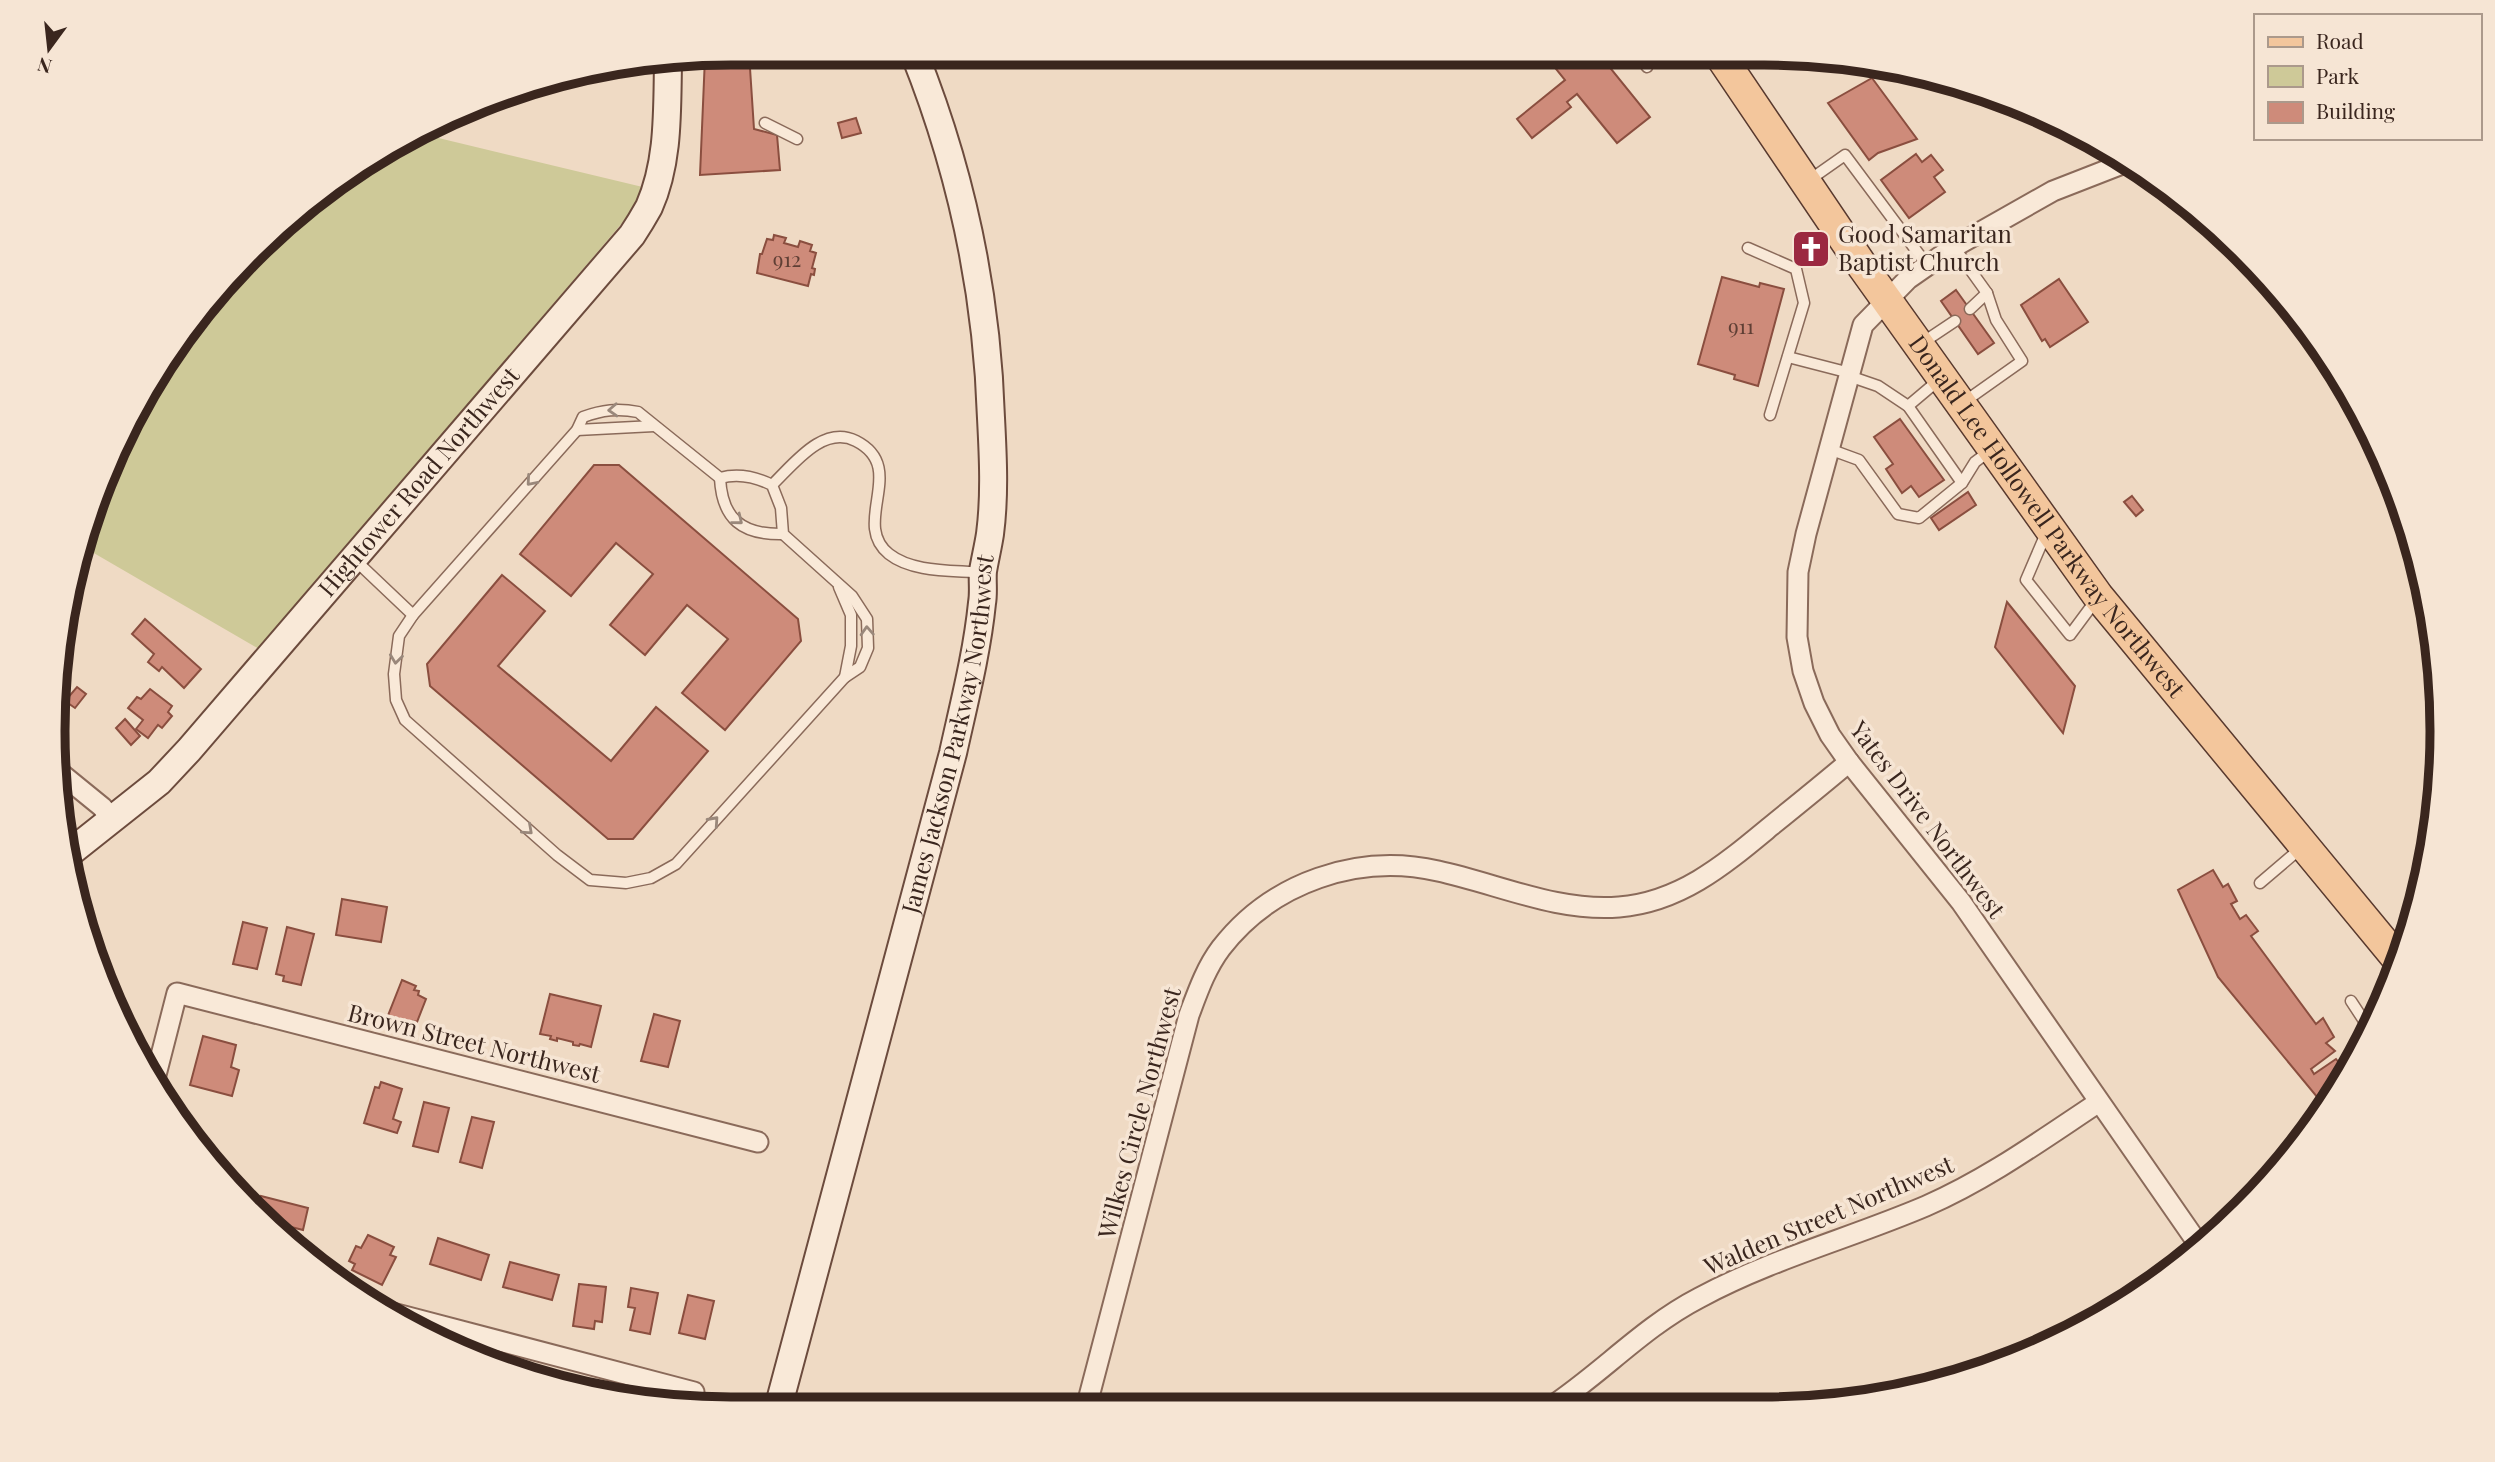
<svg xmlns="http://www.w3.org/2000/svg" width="2495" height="1462" viewBox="0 0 2495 1462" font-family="'Playfair Display',serif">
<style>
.green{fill:#cec998}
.building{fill:#ce8b7a;stroke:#8a4e3f;stroke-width:2}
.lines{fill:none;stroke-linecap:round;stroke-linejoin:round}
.lane-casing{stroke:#8a6a5a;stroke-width:13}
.street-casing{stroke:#8a6a5a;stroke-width:23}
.secondary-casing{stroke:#6c4b3d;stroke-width:30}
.primary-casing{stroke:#58392e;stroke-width:33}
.lane{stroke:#f9e9d8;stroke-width:10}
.street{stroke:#f9e9d8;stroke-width:19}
.secondary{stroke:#f9e9d8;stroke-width:26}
.primary{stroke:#f3c69c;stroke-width:30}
.oneway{stroke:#9a887b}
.labels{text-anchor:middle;stroke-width:7;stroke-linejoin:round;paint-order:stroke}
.number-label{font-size:21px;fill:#5f3f35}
.poi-label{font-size:24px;fill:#3a261e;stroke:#f6e5d4;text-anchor:start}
.street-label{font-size:24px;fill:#3a261e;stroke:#f6e5d4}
.rim{fill:none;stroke:#3a261e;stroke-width:9}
</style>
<rect width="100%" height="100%" fill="#efdac4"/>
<path class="green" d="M 426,135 L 651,189 L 475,396 L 273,657 L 80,545 L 167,354 L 318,192 Z"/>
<g class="building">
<path d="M 731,52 L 749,53 L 754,129 L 777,135 L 780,170 L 700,175 L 705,57 Z"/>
<path d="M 1544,54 L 1599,54 L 1650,117 L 1617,143 L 1577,94 L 1567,102 L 1571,107 L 1532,138 L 1517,119 L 1565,80 Z"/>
<path d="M 1872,78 L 1917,139 L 1878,153 L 1869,160 L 1828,103 Z"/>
<path d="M 856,118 L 861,133 L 842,138 L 838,123 Z"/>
<path d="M 1916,154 L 1922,162 L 1931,155 L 1943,170 L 1934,177 L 1945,192 L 1909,218 L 1881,180 Z"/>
<path d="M 774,235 L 786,238 L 784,243 L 798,247 L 800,241 L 812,245 L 810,251 L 816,253 L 812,268 L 815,269 L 814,275 L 811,274 L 808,286 L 757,273 L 760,254 L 762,254 L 767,239 L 773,240 Z"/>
<path d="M 1722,277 L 1759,287 L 1760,283 L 1784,289 L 1758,386 L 1734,379 L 1735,375 L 1698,364 Z"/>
<path d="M 2059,279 L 2088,322 L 2050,347 L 2045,339 L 2042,341 L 2021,305 Z"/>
<path d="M 1956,290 L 1994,343 L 1978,354 L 1941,301 Z"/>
<path d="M 1900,419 L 1944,480 L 1919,497 L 1911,486 L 1902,493 L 1886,469 L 1893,464 L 1874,437 Z"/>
<path d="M 594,465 L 619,465 L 798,619 L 801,641 L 725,730 L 682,693 L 728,639 L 687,605 L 645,655 L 610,625 L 653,574 L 616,543 L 571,596 L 520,554 Z"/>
<path d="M 1968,492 L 1976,505 L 1939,530 L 1931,518 Z"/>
<path d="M 2132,496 L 2143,510 L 2136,516 L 2124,502 Z"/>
<path d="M 502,575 L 545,611 L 498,666 L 611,761 L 656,707 L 708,751 L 633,839 L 608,839 L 430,686 L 427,664 Z"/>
<path d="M 2007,602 L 2075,686 L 2063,733 L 1995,647 Z"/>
<path d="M 145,619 L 201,669 L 184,688 L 162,667 L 159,671 L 148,662 L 154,654 L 132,634 Z"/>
<path d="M 77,687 L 86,694 L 75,708 L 65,701 Z"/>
<path d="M 150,689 L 172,706 L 168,712 L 172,716 L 162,728 L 158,725 L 148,738 L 136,729 L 143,720 L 128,708 L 137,697 L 141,699 Z"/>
<path d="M 125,719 L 140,736 L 131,745 L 116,728 Z"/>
<path d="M 2213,870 L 2223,887 L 2228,884 L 2237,901 L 2231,904 L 2240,919 L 2246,915 L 2258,931 L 2251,936 L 2316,1024 L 2323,1018 L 2334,1037 L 2326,1043 L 2335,1051 L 2311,1069 L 2314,1074 L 2336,1059 L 2347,1073 L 2327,1109 L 2218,977 L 2178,890 Z"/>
<path d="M 342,899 L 387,907 L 381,942 L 336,935 Z"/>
<path d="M 243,922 L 267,928 L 257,969 L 233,964 Z"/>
<path d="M 287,927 L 314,934 L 301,985 L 283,981 L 284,976 L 276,974 Z"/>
<path d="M 402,980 L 416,986 L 414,990 L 419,991 L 418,995 L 426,999 L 417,1022 L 413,1021 L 411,1026 L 387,1018 Z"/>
<path d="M 550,994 L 601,1006 L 591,1047 L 580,1044 L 579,1046 L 573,1045 L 573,1042 L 557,1038 L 557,1041 L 550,1039 L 551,1036 L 540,1034 Z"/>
<path d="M 654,1014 L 680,1021 L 668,1067 L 641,1061 Z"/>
<path d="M 203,1036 L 236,1045 L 231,1067 L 239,1070 L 232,1096 L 190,1085 Z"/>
<path d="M 381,1082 L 402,1089 L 393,1119 L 401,1122 L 397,1133 L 364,1123 L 375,1087 L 379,1088 Z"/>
<path d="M 424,1102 L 449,1108 L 438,1152 L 413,1146 Z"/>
<path d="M 472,1117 L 494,1122 L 482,1168 L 460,1162 Z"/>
<path d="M 261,1196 L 308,1208 L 303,1230 L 291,1227 L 289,1232 L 286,1232 L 258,1206 Z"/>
<path d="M 368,1235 L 394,1247 L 390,1255 L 396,1257 L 382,1285 L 352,1270 L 355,1264 L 349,1261 L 356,1246 L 361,1248 Z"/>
<path d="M 438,1238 L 489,1255 L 481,1280 L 430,1264 Z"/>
<path d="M 510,1262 L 559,1275 L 552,1300 L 503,1287 Z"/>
<path d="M 579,1284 L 606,1287 L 602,1322 L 595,1321 L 594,1329 L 573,1326 Z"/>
<path d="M 631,1288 L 658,1293 L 650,1334 L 630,1330 L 635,1308 L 628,1307 Z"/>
<path d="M 688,1295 L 714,1301 L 705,1339 L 679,1333 Z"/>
</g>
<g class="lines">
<defs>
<g id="lane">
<path d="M 763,53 L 763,60"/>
<path d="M 1638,54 L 1647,67"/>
<path d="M 765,123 L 797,139"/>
<path d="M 1808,181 L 1845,155 L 1927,265"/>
<path d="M 1954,247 L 1987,293 L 1996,320 L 2022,361 L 1964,402"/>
<path d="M 1748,248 L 1796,269 L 1804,303 L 1770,415"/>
<path d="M 1970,309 L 1987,293"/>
<path d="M 1922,343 L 1955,321"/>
<path d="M 1788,357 L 1850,373"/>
<path d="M 1849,376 L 1878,386 L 1908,406 L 1962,483"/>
<path d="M 1908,406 L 1940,379"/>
<path d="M 577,430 L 654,426"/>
<path d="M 1829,449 L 1859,460 L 1898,514 L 1919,518 L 1962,483 L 1975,462 L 1991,450"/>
<path d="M 720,478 C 722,519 742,535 783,534"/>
<path d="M 772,485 C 756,477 738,473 720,478 L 638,412 C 618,408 602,410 583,417 L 577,430 L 413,615 L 399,636 L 394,674 L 396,700 L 405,720 L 557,855 L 590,880 L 626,883 L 651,878 L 676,864 L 845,677 L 860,667 L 868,648 L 867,619 L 852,596 L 783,534 L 781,508 L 772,485 C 793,465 823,424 856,441 C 909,468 850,523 889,554 C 913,573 954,570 983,573"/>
<path d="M 2047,531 L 2026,580 L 2070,635 L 2096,600"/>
<path d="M 355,560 L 413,615"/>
<path d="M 839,587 L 851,615 L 851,646 L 845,677"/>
<path d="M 2260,883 L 2301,848"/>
<path d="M 2351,1001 L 2370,1030"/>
</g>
<g id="street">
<path d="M 2130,161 L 2053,191 L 1954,247 L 1908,279 L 1863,325 L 1806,534 L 1798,572 L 1797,637 L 1803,671 L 1814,703 L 1830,735 L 1849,762 L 1961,902 L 2199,1245"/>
<path d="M 59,772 L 102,807 L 113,820"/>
<path d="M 156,1075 L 177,993 L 758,1142"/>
<path d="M 389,1312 L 694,1392"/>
<path d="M 1086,1408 L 1189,1015 C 1198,991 1206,968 1221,948 C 1272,882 1358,853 1438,871 C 1498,884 1557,912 1619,907 C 1681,902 1725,864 1771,826 C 1797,805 1823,784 1849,762"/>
<path d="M 1549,1408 C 1601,1374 1643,1327 1699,1298 C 1771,1259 1851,1238 1926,1206 C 1988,1179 2043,1139 2099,1102"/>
</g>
<g id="secondary">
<path id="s1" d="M 72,851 L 159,782 L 189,750 L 632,235 C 638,226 644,216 649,207 C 669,162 667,111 668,63"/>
<path id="s2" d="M 778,1408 L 953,753 C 964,703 977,653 982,603 C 984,592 982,581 983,571 C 985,559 988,547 990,534 C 995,496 993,456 991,418 C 987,292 961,170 914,53"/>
</g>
<g id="primary">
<path id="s3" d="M 1719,54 L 1863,267 L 2098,596 L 2400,962"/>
</g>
</defs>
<use href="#lane" class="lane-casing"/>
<use href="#street" class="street-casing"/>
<use href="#secondary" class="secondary-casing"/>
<use href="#primary" class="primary-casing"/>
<use href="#lane" class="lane"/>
<use href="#street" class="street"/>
<use href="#secondary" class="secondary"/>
<use href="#primary" class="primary"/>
</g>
<defs><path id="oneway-chevron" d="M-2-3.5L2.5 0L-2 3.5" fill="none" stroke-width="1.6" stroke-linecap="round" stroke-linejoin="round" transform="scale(1.75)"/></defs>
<g class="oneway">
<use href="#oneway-chevron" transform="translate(613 410) rotate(177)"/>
<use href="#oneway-chevron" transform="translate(531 481) rotate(131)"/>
<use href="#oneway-chevron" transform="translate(738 520) rotate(39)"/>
<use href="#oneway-chevron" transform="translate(867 631) rotate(-93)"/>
<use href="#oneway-chevron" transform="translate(396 659) rotate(97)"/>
<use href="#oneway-chevron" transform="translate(714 821) rotate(-48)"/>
<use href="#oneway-chevron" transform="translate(528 830) rotate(42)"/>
</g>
<defs>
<symbol id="church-square" viewBox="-11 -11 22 22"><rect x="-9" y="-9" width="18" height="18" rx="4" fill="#9b2941" stroke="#f6e5d4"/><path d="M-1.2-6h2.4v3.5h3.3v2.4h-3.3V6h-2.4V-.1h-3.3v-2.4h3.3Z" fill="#fff"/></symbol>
</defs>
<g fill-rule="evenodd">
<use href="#church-square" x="1789" y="227" width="44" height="44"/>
</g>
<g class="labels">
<g class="number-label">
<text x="787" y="267">912</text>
<text x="1741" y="334">911</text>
</g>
<g class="poi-label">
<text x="1838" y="243">Good Samaritan<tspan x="1838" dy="28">Baptist Church</tspan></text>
</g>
<g class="street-label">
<text dy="8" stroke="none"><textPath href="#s1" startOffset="508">Hightower Road Northwest</textPath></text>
<text dy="8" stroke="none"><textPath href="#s3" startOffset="567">Donald Lee Hollowell Parkway Northwest</textPath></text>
<text dy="8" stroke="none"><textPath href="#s2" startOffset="696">James Jackson Parkway Northwest</textPath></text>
<text transform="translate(1927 820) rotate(53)" y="8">Yates Drive Northwest</text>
<text transform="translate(474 1044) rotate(14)" y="8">Brown Street Northwest</text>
<text transform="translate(1140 1113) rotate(-75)" y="8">Wilkes Circle Northwest</text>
<text transform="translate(1829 1216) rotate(-23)" y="8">Walden Street Northwest</text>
</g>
</g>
<path d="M0 0H2495V1462H0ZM731 65H1764A666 666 0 0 1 2430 731V731A666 666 0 0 1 1764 1397H731A666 666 0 0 1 65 731V731A666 666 0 0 1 731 65Z" fill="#f6e5d4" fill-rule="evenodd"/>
<path class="rim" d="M731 65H1764A666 666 0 0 1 2430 731V731A666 666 0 0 1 1764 1397H731A666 666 0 0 1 65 731V731A666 666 0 0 1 731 65Z"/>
<rect x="2254" y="14" width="228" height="126" fill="#f6e5d4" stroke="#ab998b" stroke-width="2"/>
<rect x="2268" y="37" width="35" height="10" fill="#f3c69c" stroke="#ab998b" stroke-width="2"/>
<text x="2316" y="49" font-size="21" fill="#3a261e">Road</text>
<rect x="2268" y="66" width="35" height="21" fill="#cec998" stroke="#ab998b" stroke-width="2"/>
<text x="2316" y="84" font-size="21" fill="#3a261e">Park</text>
<rect x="2268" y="102" width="35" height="21" fill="#ce8b7a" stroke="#ab998b" stroke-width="2"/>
<text x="2316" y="119" font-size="21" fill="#3a261e">Building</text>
<g transform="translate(49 49) rotate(195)" stroke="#f6e5d4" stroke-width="5" paint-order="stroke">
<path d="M0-5L12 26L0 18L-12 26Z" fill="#3a261e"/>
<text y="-10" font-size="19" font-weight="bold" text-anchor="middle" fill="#3a261e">N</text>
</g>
</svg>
